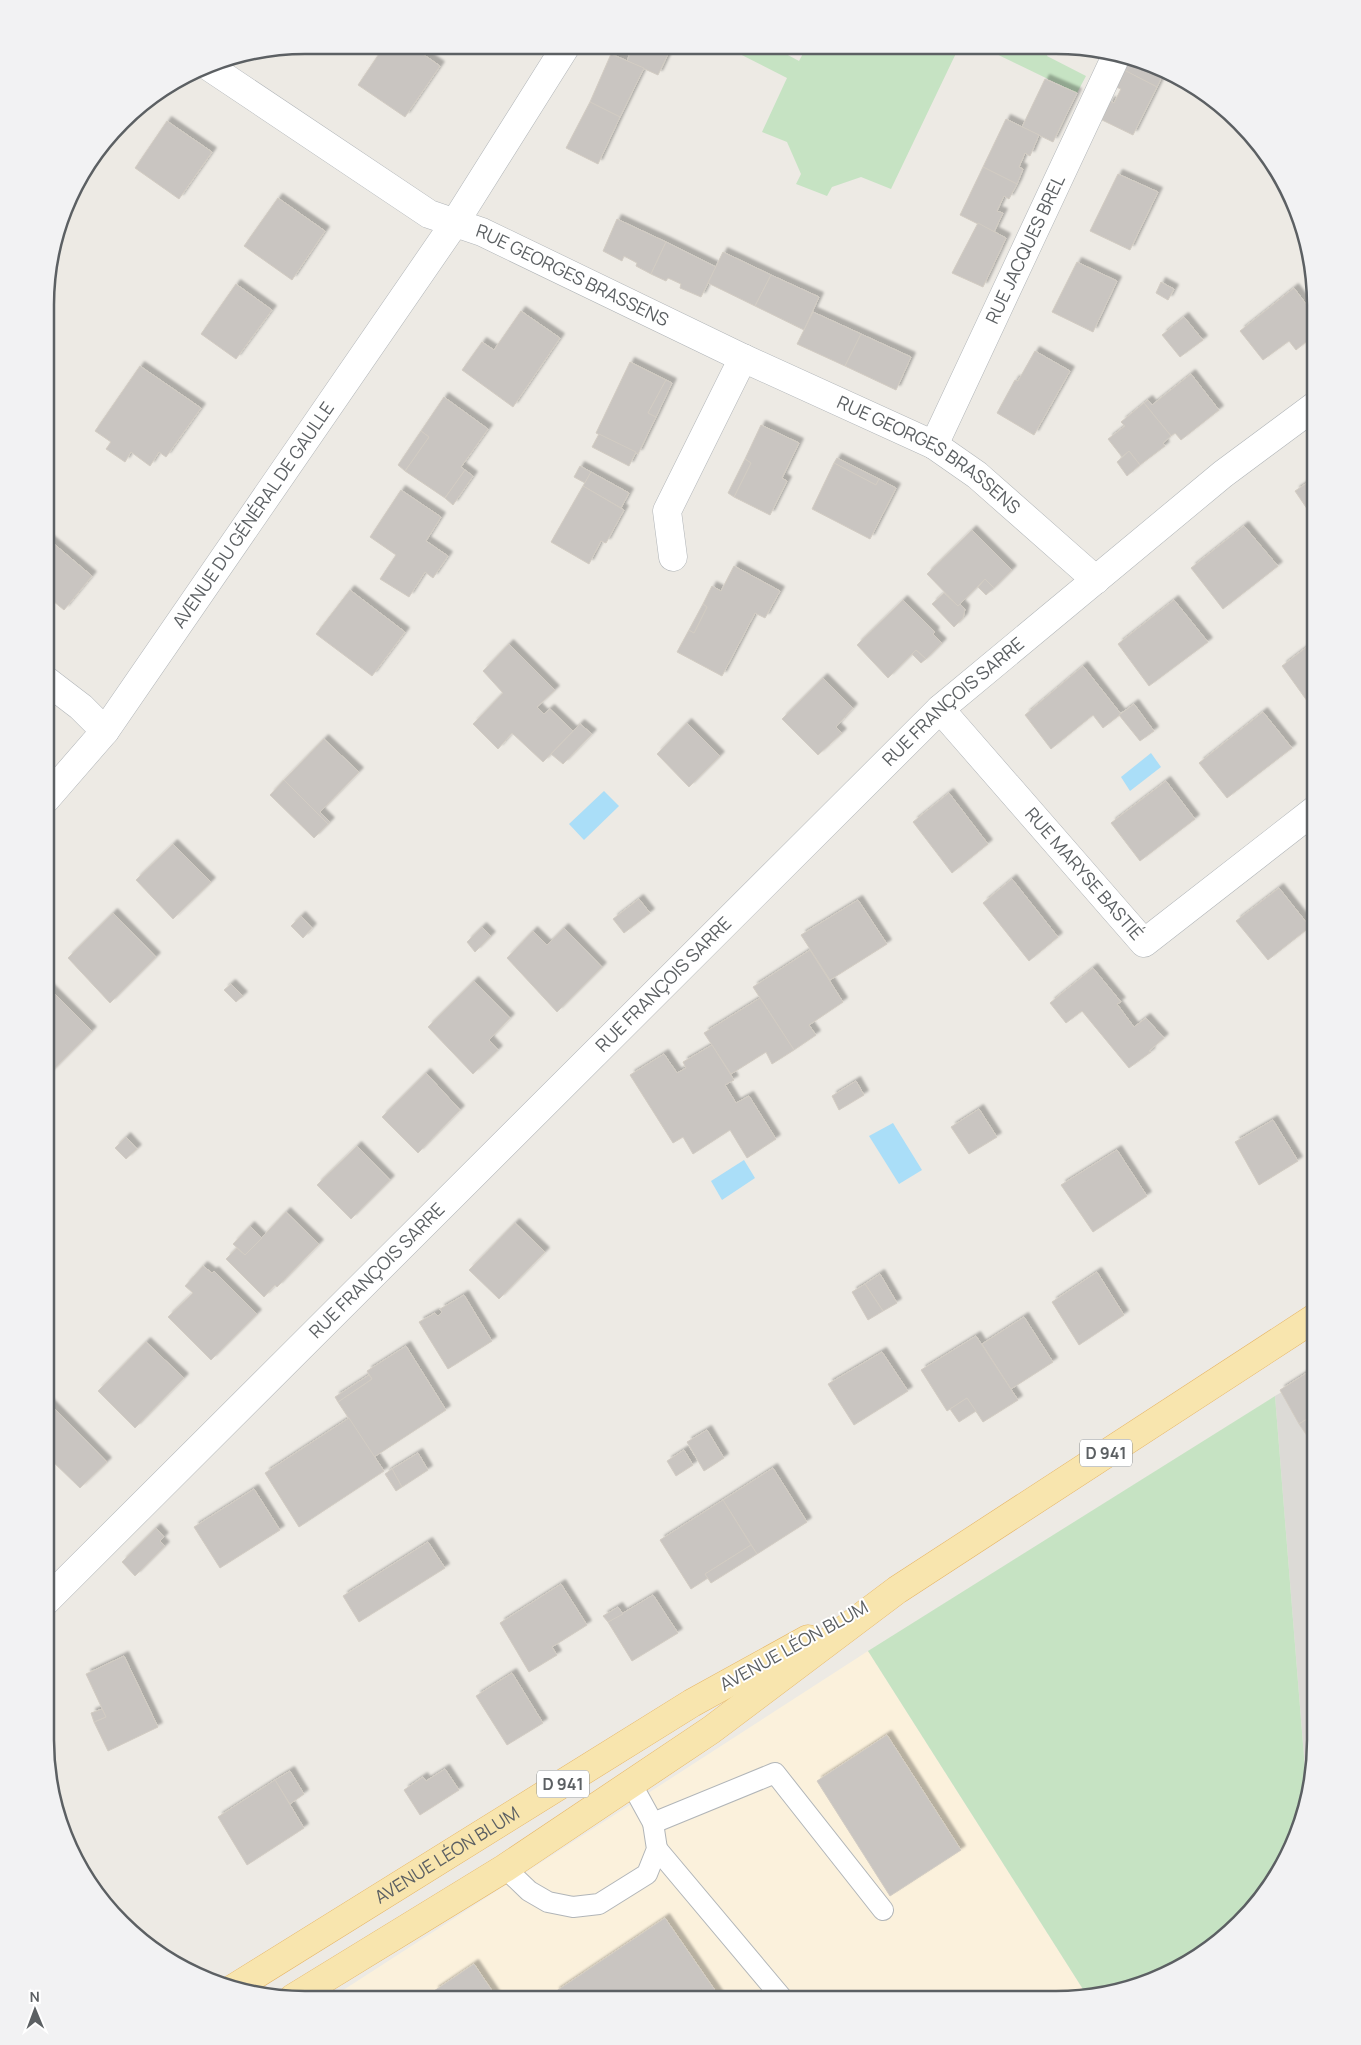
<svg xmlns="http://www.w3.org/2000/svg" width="1361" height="2045" viewBox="0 0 1361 2045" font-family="Manrope,sans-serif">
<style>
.commercial{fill:#fbf1dc}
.industrial{fill:#dcdad6}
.green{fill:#c6e3c3}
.water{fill:#aadef8}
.building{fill:#c9c5c1;stroke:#d2ccc3;filter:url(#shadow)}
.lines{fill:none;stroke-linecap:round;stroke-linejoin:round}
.lane-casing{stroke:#b1b5b8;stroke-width:22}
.street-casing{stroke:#b1b5b8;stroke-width:29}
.primary-casing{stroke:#e6b565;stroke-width:29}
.lane{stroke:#fff;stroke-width:20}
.street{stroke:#fff;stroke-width:28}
.primary{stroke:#f8e5ae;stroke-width:28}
.labels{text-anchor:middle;stroke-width:4;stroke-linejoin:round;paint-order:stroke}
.shield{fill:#fff;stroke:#8d9092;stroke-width:1}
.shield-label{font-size:16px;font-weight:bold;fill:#5c6063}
.street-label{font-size:18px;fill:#5c6063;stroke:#fff}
.rim{fill:none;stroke:#5c6063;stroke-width:2.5}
</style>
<defs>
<filter id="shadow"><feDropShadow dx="4.5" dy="-4.5" stdDeviation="1" flood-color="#0004"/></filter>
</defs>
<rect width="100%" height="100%" fill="#edeae4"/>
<path class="commercial" d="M 868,1651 L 1086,1994 L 1057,2000 L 331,1998 Z"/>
<path class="industrial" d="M 1316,1372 L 1315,1758 L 1307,1794 L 1275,1396 Z"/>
<g class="green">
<path d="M 724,46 L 771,46 L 799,61 L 807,46 L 959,47 L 891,189 L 861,177 L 832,187 L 827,196 L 796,184 L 801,174 L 787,142 L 762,132 L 787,78 Z"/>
<path d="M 982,47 L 1050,47 L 1047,56 L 1086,76 L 1077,93 Z"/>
<path d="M 1275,1396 L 1307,1794 L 1296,1840 L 1263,1898 L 1215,1946 L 1156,1980 L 1086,1994 L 868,1651 Z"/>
</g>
<g class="water">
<path d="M 1151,753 L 1161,767 L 1130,791 L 1121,777 Z"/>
<path d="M 604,791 L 619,806 L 584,840 L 569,824 Z"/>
<path d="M 893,1123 L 922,1170 L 899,1184 L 869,1136 Z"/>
<path d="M 744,1160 L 755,1178 L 722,1200 L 711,1181 Z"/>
</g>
<g class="building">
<path d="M 385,45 L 410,45 L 440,66 L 405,117 L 358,85 Z"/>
<path d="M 633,46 L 672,46 L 658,75 L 627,61 Z"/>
<path d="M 611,54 L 644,68 L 620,117 L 590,102 Z"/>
<path d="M 1130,58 L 1156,65 L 1165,70 L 1157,87 L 1124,70 Z"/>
<path d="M 1124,70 L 1157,87 L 1133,135 L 1102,120 L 1110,101 L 1114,103 L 1121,89 L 1116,87 Z"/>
<path d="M 1045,79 L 1077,93 L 1053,142 L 1022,127 Z"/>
<path d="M 590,102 L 620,117 L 598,164 L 566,148 Z"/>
<path d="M 1006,119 L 1039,135 L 1030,156 L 1025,153 L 1019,167 L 1023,169 L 1017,184 L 983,167 Z"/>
<path d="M 167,121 L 212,152 L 179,199 L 135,168 Z"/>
<path d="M 983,167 L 1017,184 L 1009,199 L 1004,196 L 997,211 L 1003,213 L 994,232 L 960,215 Z"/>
<path d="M 1118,174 L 1158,192 L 1130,250 L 1090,231 Z"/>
<path d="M 278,198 L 325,231 L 292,280 L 244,246 Z"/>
<path d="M 617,219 L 666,242 L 651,274 L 636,266 L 637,263 L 624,256 L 622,261 L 603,251 Z"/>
<path d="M 978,223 L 1006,238 L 983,287 L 952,273 Z"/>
<path d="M 666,242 L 716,267 L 701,297 L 680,288 L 681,284 L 668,278 L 666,281 L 651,274 Z"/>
<path d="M 723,252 L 771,275 L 755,306 L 708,283 Z"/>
<path d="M 1077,262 L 1117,281 L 1093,332 L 1052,312 Z"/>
<path d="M 771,275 L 819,297 L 804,330 L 755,306 Z"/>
<path d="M 1161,282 L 1174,289 L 1168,300 L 1156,293 Z"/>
<path d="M 236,284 L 272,310 L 236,359 L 201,334 Z"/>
<path d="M 1294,288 L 1316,317 L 1316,334 L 1296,350 L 1289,341 L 1263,360 L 1240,331 Z"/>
<path d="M 521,311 L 560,338 L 513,407 L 462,370 L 482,342 L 494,350 Z"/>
<path d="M 813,312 L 861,334 L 845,366 L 797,344 Z"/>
<path d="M 1184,317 L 1203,340 L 1180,357 L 1162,335 Z"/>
<path d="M 861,334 L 911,357 L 896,390 L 845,366 Z"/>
<path d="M 1035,351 L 1070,371 L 1034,435 L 997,413 L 1015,380 L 1018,381 Z"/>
<path d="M 630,362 L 666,380 L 648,413 L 656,417 L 638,454 L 596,433 Z"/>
<path d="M 140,366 L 201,408 L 166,457 L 159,452 L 150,466 L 131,452 L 125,462 L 106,449 L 111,442 L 95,431 Z"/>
<path d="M 1191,374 L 1219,410 L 1181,440 L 1175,433 L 1171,436 L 1144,403 L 1148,400 L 1152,405 Z"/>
<path d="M 666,380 L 672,383 L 656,417 L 648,413 Z"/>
<path d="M 444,397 L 488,429 L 461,467 L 465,470 L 445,498 L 405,471 L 429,437 L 421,431 Z"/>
<path d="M 1144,403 L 1171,436 L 1163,443 L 1165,446 L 1140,465 L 1129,451 L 1122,457 L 1108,439 L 1125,426 L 1121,422 Z"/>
<path d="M 761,425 L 799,443 L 782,478 L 787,481 L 770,515 L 734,497 L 751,463 L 745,459 Z"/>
<path d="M 421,431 L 429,437 L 405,471 L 398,465 Z"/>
<path d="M 599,434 L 636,452 L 629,466 L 592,447 Z"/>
<path d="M 1129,451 L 1140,465 L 1127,476 L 1117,462 Z"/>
<path d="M 837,458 L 879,479 L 876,485 L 834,463 Z"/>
<path d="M 745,459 L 751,463 L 734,497 L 728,493 Z"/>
<path d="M 834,463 L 876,485 L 879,479 L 896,488 L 870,539 L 812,509 Z"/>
<path d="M 580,466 L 591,472 L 585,483 L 574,477 Z"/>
<path d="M 465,470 L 473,476 L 453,505 L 445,498 Z"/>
<path d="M 591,472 L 629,493 L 621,508 L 583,486 Z"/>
<path d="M 1316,477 L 1316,522 L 1295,491 Z"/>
<path d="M 583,486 L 624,510 L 606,543 L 601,541 L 589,564 L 551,542 Z"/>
<path d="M 401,490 L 441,517 L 426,541 L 448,556 L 433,578 L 425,572 L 409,597 L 380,579 L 396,555 L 370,537 Z"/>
<path d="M 1244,526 L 1278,566 L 1223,609 L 1191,568 Z"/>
<path d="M 972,530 L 1012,570 L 994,588 L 985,579 L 958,606 L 927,574 Z"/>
<path d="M 47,538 L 92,576 L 64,610 L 47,596 Z"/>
<path d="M 734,566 L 780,591 L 765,618 L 755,613 L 722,676 L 677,652 L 689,630 L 694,633 L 707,607 L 703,604 L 712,586 L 721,591 Z"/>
<path d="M 985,579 L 994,588 L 986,595 L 978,587 Z"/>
<path d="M 350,590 L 405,632 L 372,676 L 316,634 Z"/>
<path d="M 944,593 L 958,606 L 960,604 L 965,609 L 963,618 L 954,627 L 932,604 Z"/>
<path d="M 903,600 L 935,632 L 933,634 L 942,643 L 926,659 L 916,650 L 888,678 L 857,645 Z"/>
<path d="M 1174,600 L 1208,642 L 1149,686 L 1118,644 Z"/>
<path d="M 703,604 L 707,607 L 694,633 L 689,630 Z"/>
<path d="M 1316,640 L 1316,700 L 1310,705 L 1282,666 Z"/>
<path d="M 509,644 L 555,690 L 537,707 L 544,714 L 550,709 L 573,731 L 543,762 L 512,733 L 498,749 L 473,724 L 503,693 L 483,671 Z"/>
<path d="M 916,650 L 926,659 L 921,663 L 912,654 Z"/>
<path d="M 1083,666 L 1121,714 L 1103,728 L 1093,715 L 1051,749 L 1025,715 Z"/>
<path d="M 823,678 L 853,708 L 836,727 L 842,733 L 818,755 L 782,719 Z"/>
<path d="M 1134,704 L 1154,731 L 1140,741 L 1119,715 Z"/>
<path d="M 1263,712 L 1292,748 L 1227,798 L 1199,763 Z"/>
<path d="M 687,723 L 720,756 L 689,787 L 657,754 Z"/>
<path d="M 580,724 L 592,734 L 563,764 L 551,754 Z"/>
<path d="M 324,739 L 359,772 L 320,812 L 330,822 L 328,824 L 284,780 Z"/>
<path d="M 284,780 L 328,824 L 314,838 L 270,795 Z"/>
<path d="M 1166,781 L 1195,819 L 1140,861 L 1111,823 Z"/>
<path d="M 949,793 L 988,844 L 952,873 L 913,822 Z"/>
<path d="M 173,844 L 211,882 L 173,919 L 136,880 Z"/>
<path d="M 1012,879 L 1058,937 L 1029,961 L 983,903 Z"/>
<path d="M 1279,888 L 1310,927 L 1268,960 L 1236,921 Z"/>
<path d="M 639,899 L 650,913 L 624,933 L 613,919 Z"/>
<path d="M 858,900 L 887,944 L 830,980 L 801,935 Z"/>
<path d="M 113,913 L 156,957 L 110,1003 L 68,958 Z"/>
<path d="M 301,916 L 312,928 L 303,938 L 291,926 Z"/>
<path d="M 482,927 L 491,936 L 475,952 L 467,942 Z"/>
<path d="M 564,928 L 602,967 L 557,1012 L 507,958 L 533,931 L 547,945 Z"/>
<path d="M 810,950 L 843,1002 L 809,1025 L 816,1035 L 794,1050 L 753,987 Z"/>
<path d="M 1093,968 L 1121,1002 L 1117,1004 L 1134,1027 L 1146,1018 L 1164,1038 L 1149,1051 L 1151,1052 L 1129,1068 L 1082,1011 L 1066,1023 L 1050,1003 Z"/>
<path d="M 474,981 L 510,1018 L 489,1040 L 498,1050 L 473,1074 L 428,1027 Z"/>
<path d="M 231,984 L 243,996 L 236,1002 L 224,990 Z"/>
<path d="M 46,985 L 92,1031 L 46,1077 Z"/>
<path d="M 760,998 L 794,1050 L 772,1064 L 766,1052 L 731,1074 L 704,1033 Z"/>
<path d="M 712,1045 L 734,1080 L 725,1085 L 736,1103 L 749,1096 L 776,1139 L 747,1158 L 730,1130 L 693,1154 L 683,1137 L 673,1143 L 630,1075 L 664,1054 L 677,1073 L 686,1068 L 683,1062 Z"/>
<path d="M 426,1073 L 460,1110 L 418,1153 L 382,1117 Z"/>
<path d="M 856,1081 L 864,1095 L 839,1110 L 832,1096 Z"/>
<path d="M 979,1109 L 997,1137 L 969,1154 L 951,1127 Z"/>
<path d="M 1273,1120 L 1298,1161 L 1259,1185 L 1235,1142 Z"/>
<path d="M 126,1137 L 137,1149 L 126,1159 L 115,1148 Z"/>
<path d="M 357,1146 L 390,1180 L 351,1219 L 317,1185 Z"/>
<path d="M 1117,1150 L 1147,1196 L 1093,1232 L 1061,1185 Z"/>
<path d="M 286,1212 L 319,1244 L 277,1287 L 275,1285 L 264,1297 L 226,1259 L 237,1248 L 245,1255 Z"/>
<path d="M 515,1223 L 545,1252 L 499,1299 L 469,1270 Z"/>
<path d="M 250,1226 L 262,1238 L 245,1255 L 233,1244 Z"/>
<path d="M 203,1266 L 212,1273 L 214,1271 L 257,1314 L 211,1360 L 168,1317 L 193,1293 L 185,1286 Z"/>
<path d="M 1097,1272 L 1124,1315 L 1079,1345 L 1052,1302 Z"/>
<path d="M 880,1274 L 897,1303 L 883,1311 L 865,1284 Z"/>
<path d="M 865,1284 L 883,1311 L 868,1320 L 852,1292 Z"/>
<path d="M 464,1295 L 492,1341 L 448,1369 L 419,1322 L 435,1313 L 438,1316 L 442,1312 L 440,1309 Z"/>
<path d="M 1024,1317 L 1053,1362 L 1011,1389 L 982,1344 Z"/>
<path d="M 976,1336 L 1018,1400 L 983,1422 L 967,1398 L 947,1411 L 921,1370 Z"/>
<path d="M 146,1342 L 184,1378 L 135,1428 L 98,1391 Z"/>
<path d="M 406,1346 L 446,1410 L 374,1457 L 338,1402 L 372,1379 L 367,1371 Z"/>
<path d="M 882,1352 L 908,1391 L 854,1425 L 828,1384 Z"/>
<path d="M 1316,1367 L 1316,1413 L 1299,1424 L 1280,1390 Z"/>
<path d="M 369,1375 L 372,1379 L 338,1402 L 335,1397 Z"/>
<path d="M 967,1398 L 976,1411 L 959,1422 L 950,1409 Z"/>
<path d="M 46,1400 L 107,1462 L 80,1488 L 48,1457 L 45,1459 Z"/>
<path d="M 1316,1413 L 1316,1449 L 1299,1424 Z"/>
<path d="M 349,1418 L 384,1471 L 299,1527 L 265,1473 Z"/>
<path d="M 707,1430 L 724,1458 L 704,1471 L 687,1442 Z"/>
<path d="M 684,1450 L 693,1465 L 676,1476 L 667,1461 Z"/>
<path d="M 418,1453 L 428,1470 L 402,1487 L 392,1469 Z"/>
<path d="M 773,1468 L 807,1522 L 757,1554 L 723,1500 Z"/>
<path d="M 392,1469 L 402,1487 L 396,1491 L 385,1474 Z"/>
<path d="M 254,1489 L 280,1530 L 220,1568 L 194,1527 Z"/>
<path d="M 723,1500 L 751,1545 L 705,1574 L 708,1578 L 691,1589 L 660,1540 Z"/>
<path d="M 156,1528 L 164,1537 L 160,1541 L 165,1546 L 135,1576 L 122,1562 Z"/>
<path d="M 428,1542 L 445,1568 L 359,1622 L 343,1596 Z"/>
<path d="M 751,1545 L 757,1554 L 711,1583 L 705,1574 Z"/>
<path d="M 561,1584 L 587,1625 L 552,1647 L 557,1655 L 529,1672 L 500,1623 Z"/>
<path d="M 653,1595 L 678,1633 L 632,1661 L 608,1622 Z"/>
<path d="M 618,1607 L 623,1614 L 608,1622 L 603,1616 Z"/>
<path d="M 124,1656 L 158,1727 L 108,1751 L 94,1722 L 106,1717 L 86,1674 Z"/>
<path d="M 512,1673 L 543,1723 L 507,1745 L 476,1696 Z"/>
<path d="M 102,1709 L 106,1717 L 94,1722 L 91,1713 Z"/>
<path d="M 887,1735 L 961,1850 L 890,1896 L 817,1781 Z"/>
<path d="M 445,1769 L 459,1790 L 420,1815 L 404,1790 L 423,1777 L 426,1781 Z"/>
<path d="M 290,1771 L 304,1794 L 290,1804 L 275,1780 Z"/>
<path d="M 275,1780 L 304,1828 L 247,1865 L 218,1817 Z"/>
<path d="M 665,1918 L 721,1999 L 559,1999 L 555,1992 Z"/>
<path d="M 474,1964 L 497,1998 L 439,1998 L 434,1991 Z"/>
</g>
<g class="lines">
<defs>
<g id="lane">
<path d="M 653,1823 L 775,1773 L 883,1910"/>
<path d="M 657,1849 L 783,1999"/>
<path d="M 505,1868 L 529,1891 L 548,1902 L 573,1907 L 599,1904 L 647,1874 L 657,1849 L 653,1823 L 631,1783"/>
</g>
<g id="street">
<path id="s1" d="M 208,66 L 429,214 L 482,232 L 743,358 L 934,445 L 977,475 L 1096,580"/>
<path id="s2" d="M 934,445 L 1117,54"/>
<path d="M 673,557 L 667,511 L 743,358"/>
<path d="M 47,681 L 81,707 L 105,731"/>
<path id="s3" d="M 940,709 L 1144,943 L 1316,809"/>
<path id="s4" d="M 46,799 L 105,731 L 454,224 L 566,46"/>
<path id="s5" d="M 45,1602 L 940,709 L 1223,474 L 1316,405"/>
</g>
<g id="primary">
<path id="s6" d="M 234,1988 L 692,1703 L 808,1639"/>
<path d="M 293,1998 L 505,1868 L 711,1730 L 897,1590 L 1316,1317"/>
</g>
</defs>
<use href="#lane" class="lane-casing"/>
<use href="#street" class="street-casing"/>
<use href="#primary" class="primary-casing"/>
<use href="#lane" class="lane"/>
<use href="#street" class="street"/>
<use href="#primary" class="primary"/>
</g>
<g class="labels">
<g class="shield">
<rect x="1080" y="1439.5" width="52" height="27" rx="4"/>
<rect x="537" y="1770.5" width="52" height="27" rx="4"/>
</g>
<g class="shield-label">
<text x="1106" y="1459">D 941</text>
<text x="563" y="1790">D 941</text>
</g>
<g class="street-label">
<text dy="6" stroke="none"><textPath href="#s2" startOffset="216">RUE JACQUES BREL</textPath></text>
<text dy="6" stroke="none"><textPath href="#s1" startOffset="422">RUE GEORGES BRASSENS</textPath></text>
<text dy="6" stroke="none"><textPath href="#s1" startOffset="822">RUE GEORGES BRASSENS</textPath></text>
<text dy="6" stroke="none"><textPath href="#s4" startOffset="352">AVENUE DU GÉNÉRAL DE GAULLE</textPath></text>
<text dy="6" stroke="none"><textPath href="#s5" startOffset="1279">RUE FRANÇOIS SARRE</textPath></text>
<text dy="6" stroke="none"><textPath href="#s3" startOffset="219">RUE MARYSE BASTIÉ</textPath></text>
<text dy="6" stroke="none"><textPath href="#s5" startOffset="874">RUE FRANÇOIS SARRE</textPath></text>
<text dy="6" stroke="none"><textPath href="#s5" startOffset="469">RUE FRANÇOIS SARRE</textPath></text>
<text transform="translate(794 1646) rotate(-29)" y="6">AVENUE LÉON BLUM</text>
<text dy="6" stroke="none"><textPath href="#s6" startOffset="251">AVENUE LÉON BLUM</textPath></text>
</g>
</g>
<path d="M0 0H1361V2045H0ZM305 54H1056A251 251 0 0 1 1307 305V1740A251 251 0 0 1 1056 1991H305A251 251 0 0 1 54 1740V305A251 251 0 0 1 305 54Z" fill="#f2f2f3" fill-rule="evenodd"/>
<path class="rim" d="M305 54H1056A251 251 0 0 1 1307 305V1740A251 251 0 0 1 1056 1991H305A251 251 0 0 1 54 1740V305A251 251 0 0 1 305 54Z"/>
<g transform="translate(35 2010) rotate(359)" stroke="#ffffff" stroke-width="4" paint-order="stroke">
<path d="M0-4L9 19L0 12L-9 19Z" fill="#5c6063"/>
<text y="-8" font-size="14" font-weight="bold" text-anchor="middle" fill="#5c6063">N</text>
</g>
</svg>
